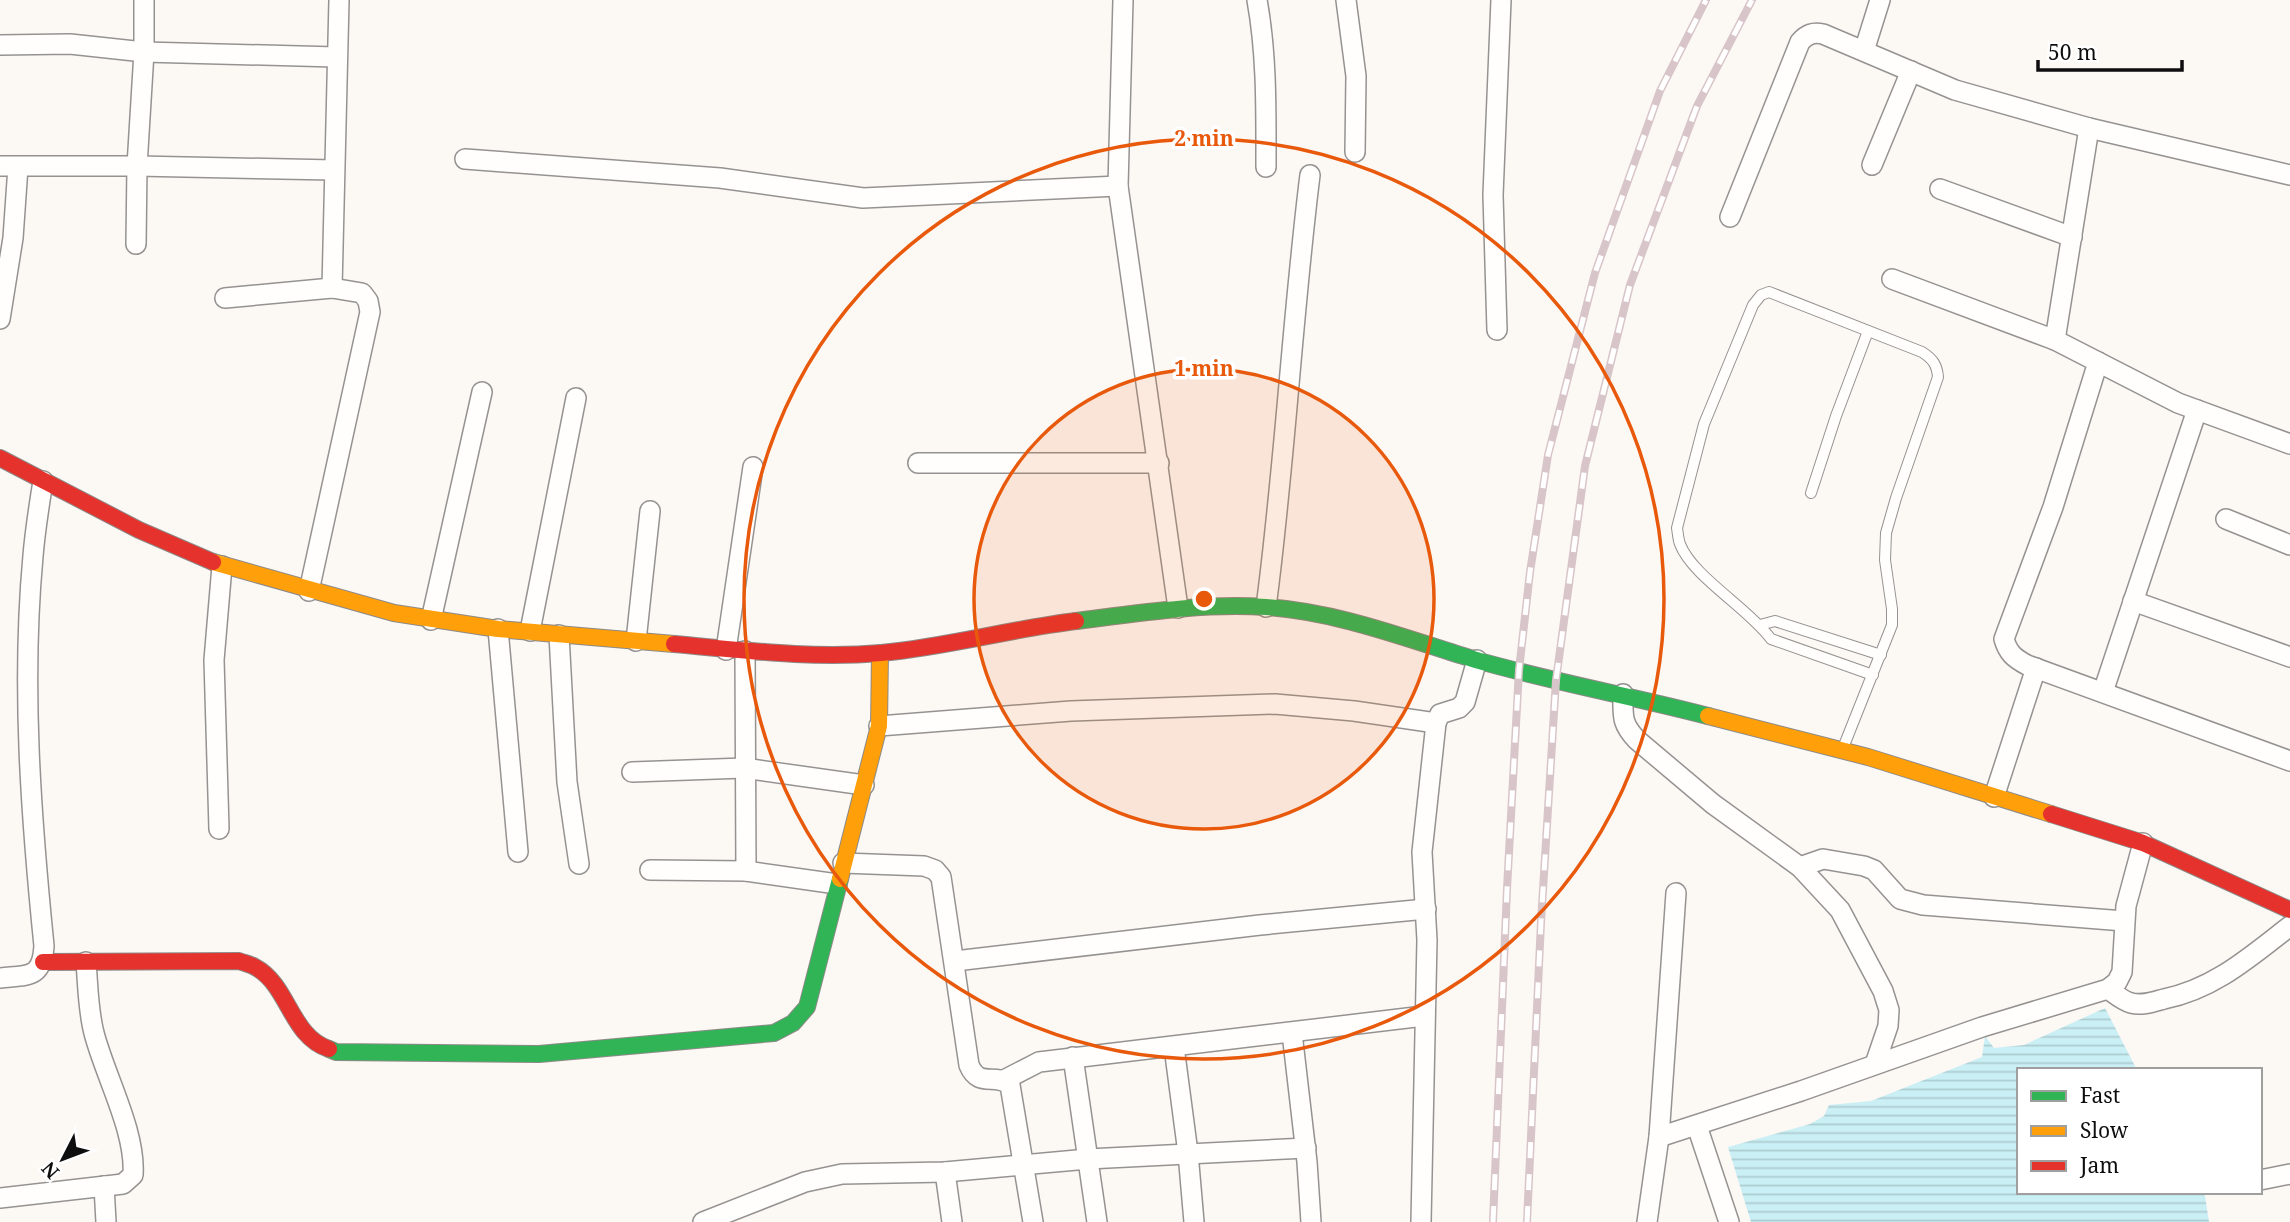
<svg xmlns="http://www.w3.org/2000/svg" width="2290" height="1222" viewBox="0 0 2290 1222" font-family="'Noto Serif',serif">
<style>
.water{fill:url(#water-rules)}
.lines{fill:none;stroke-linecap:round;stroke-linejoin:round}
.lane-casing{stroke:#959392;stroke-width:12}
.street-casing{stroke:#959392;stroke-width:22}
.fast-casing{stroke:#8c8a88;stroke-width:18}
.slow-casing{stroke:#8c8a88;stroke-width:18}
.jam-casing{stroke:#8c8a88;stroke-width:18}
.lane{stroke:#fffefd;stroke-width:10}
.street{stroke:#fffefd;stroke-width:19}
.fast{stroke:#30b455;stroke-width:16}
.slow{stroke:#ff9f0a;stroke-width:16}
.jam{stroke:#e5322d;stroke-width:16}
.rail-casing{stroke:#d8c5c9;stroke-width:8}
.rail{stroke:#fff;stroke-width:5;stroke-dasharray:16;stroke-linecap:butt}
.ring{fill:none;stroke:#e8590c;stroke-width:3.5}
.centre{fill:#e8590c;stroke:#fff;stroke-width:3.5}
.ring-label{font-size:21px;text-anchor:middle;font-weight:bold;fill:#e8590c;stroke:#fff;stroke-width:7;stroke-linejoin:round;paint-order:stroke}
</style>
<defs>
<pattern id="water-rules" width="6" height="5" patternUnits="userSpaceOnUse" patternTransform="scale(1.75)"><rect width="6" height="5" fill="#caeff5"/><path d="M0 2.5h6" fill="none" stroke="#acccd1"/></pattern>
</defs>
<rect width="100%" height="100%" fill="#fcf8f4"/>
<path class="water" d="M 2105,1008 L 2137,1070 L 2019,1070 L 2019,1192 L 2202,1192 L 2205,1196 L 2209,1222 L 1751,1222 L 1728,1147 L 1810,1124 L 1824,1116 L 1829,1105 L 1871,1101 L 1982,1057 L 1985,1036 L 1994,1048 L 2024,1045 Z"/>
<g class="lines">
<defs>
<g id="lane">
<path d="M 1811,493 L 1836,416 L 1868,331"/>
<path d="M 1760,625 L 1775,621 L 1881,655"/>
<path d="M 1845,743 L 1892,625 L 1892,609 L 1885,560 L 1886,533 L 1896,498 L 1938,377 C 1937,365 1933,359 1922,352 L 1769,292 L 1761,295 L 1753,305 L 1704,424 L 1677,528 C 1678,533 1678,539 1680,544 C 1692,576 1748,608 1771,639 L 1873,675"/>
</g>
<g id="street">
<path d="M 1123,0 L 1118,186 L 1178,608"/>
<path d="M 1257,0 C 1267,55 1266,111 1266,167"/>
<path d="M 1346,0 L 1356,76 L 1355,152"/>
<path d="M 0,45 L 70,44 L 144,52 L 336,57"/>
<path d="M 1864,51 L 1880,0"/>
<path d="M 465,159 L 720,178 L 863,198 L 1118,186"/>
<path d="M 1872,165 L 1911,71"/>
<path d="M 0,166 L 137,166 L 144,52 L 144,0"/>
<path d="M 1940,189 L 2072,237"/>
<path d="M 1730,217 L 1800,42 C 1807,34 1813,32 1823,34 L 1955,90 L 2089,128 L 2290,175"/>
<path d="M 136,244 L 137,166 L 334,170"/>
<path d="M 1892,279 L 2055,340 L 2178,403 L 2290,444"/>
<path d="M 332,288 L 339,0"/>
<path d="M 225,298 L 332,288 L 362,293 L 368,301 L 370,312 L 309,591"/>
<path d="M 0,319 L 13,238 L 18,167"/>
<path d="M 1497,330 L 1493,195 L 1501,0"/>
<path d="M 2055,340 L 2089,128"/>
<path d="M 2098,362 L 2053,507 L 2004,639 C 2008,653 2014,658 2027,665 L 2290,761"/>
<path d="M 918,463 L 1159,463"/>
<path d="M 2226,519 L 2290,545"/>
<path d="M 2133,601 L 2290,657"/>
<path d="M 1266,607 C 1285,464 1292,319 1310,175"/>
<path d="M 431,620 L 482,392"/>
<path d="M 498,629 L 518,852"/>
<path d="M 530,631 L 576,398"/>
<path d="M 559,635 L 567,782 L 579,864"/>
<path d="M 636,641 L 650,511"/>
<path d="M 726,650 L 753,467"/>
<path d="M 745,651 L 746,871"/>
<path d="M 2103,692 L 2197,410"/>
<path d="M 1623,694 C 1623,716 1621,723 1637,740 L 1713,804 L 1800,867 L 1840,910 L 1883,991 L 1889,1010 L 1888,1026 L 1875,1064"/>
<path d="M 879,726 L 1071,711 L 1275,704 L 1354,711 L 1436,723"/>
<path d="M 632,772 L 744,768 L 864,785"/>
<path d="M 1994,797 L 2036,668"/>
<path d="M 219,829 L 214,660 L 222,566"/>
<path d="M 843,863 L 924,866 L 935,870 L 941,877 L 969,1065 C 979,1089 995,1072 1010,1085 L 1033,1222"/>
<path d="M 1800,867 L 1823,859 L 1864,866 L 1874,870 L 1900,899 L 1923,905 L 2124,921"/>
<path d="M 650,870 L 746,871 L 837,884"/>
<path d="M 955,961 L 1260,925 L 1426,909"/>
<path d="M 0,978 C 28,975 42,979 44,946 C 31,817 21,685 33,556 C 35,531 39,506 43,481"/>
<path d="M 2108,989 C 2115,994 2123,1001 2131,1003 C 2142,1006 2153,1002 2164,999 C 2214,989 2250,957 2290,926"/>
<path d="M 1292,1033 L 1307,1162 L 1311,1222"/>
<path d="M 1174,1047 L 1188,1153 L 1194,1222"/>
<path d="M 1073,1057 L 1097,1222"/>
<path d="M 1004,1080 L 1039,1062 L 1424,1016"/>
<path d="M 1697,1126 L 1729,1222"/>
<path d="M 1659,1137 L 1801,1091 L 1982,1027 L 2108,989 L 2117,982 L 2122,972 L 2126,906 L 2143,843"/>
<path d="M 945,1172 L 952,1222"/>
<path d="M 2260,1180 L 2290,1174"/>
<path d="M 104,1186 L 106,1222"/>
<path d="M 0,1198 L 123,1184 L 133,1175 C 136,1131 105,1076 94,1033 C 88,1010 88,986 86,962"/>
<path d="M 703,1222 L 805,1182 L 842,1174 L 945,1172 L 1088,1159 L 1306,1148"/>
<path d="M 1421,1222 L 1427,940 L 1422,852 L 1436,723 L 1440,714 L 1459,708 L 1465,702 L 1477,660"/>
<path d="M 1647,1222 L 1659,1137 L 1676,893"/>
</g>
<g id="fast">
<path d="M 1076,621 C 1139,613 1202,603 1266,607 C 1339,612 1407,639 1476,660 C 1553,682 1631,696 1708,716"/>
<path d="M 329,1049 L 336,1052 L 539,1054 L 774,1033 L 793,1023 L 807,1007 L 840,879"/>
</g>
<g id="slow">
<path d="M 213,562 L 394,613 L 498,629 L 674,644"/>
<path d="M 1708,716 L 1868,757 L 2051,814"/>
<path d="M 840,879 L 879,726 L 880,653"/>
</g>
<g id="jam">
<path d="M 0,458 L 139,530 L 213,562"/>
<path d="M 674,644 C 743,650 812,659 881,653 C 947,647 1010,629 1076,621"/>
<path d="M 2051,814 L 2143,843 L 2290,910"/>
<path d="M 43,962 L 239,961 C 244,963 250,964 255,967 C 289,985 290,1036 329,1049"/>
</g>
</defs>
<use href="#lane" class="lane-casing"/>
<use href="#street" class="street-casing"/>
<use href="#fast" class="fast-casing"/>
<use href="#slow" class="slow-casing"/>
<use href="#jam" class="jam-casing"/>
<use href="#lane" class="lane"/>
<use href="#street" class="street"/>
<use href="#fast" class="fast"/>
<use href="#slow" class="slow"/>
<use href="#jam" class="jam"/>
<defs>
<g id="rail">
<path d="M 1493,1222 L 1507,889 L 1519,670 L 1530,572 L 1548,455 L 1595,273 L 1660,91 L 1706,0"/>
<path d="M 1527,1222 L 1541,922 L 1556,680 L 1585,466 L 1630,285 L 1697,106 L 1752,0"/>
</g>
</defs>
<use href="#rail" class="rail-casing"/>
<use href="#rail" class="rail"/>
</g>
<circle cx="1204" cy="599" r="230" fill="#e8590c" fill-opacity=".12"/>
<g class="ring">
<circle cx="1204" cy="599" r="230"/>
<circle cx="1204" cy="599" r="460"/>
</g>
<circle cx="1204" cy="599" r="10" class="centre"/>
<g class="ring-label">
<text x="1204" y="146">2 min</text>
<text x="1204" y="376">1 min</text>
</g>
<rect x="2017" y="1068" width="245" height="126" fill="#ffffff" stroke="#9f9f9f" stroke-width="2"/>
<rect x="2031" y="1091" width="35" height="10" fill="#30b455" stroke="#9f9f9f" stroke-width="2"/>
<text x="2080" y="1103" font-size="21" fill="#0e0e0e">Fast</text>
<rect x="2031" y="1126" width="35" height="10" fill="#ff9f0a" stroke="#9f9f9f" stroke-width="2"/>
<text x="2080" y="1138" font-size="21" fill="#0e0e0e">Slow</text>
<rect x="2031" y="1161" width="35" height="10" fill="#e5322d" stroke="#9f9f9f" stroke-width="2"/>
<text x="2080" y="1173" font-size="21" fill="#0e0e0e">Jam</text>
<g transform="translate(63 1159) rotate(228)" stroke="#ffffff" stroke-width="5" paint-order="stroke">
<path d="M0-5L12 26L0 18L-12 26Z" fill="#0e0e0e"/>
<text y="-10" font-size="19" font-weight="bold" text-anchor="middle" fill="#0e0e0e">N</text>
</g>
<path d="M2038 60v10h144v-10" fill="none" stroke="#0e0e0e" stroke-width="3.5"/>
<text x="2048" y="60" font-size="21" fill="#0e0e0e" stroke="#ffffff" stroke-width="5" paint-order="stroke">50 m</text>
</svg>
